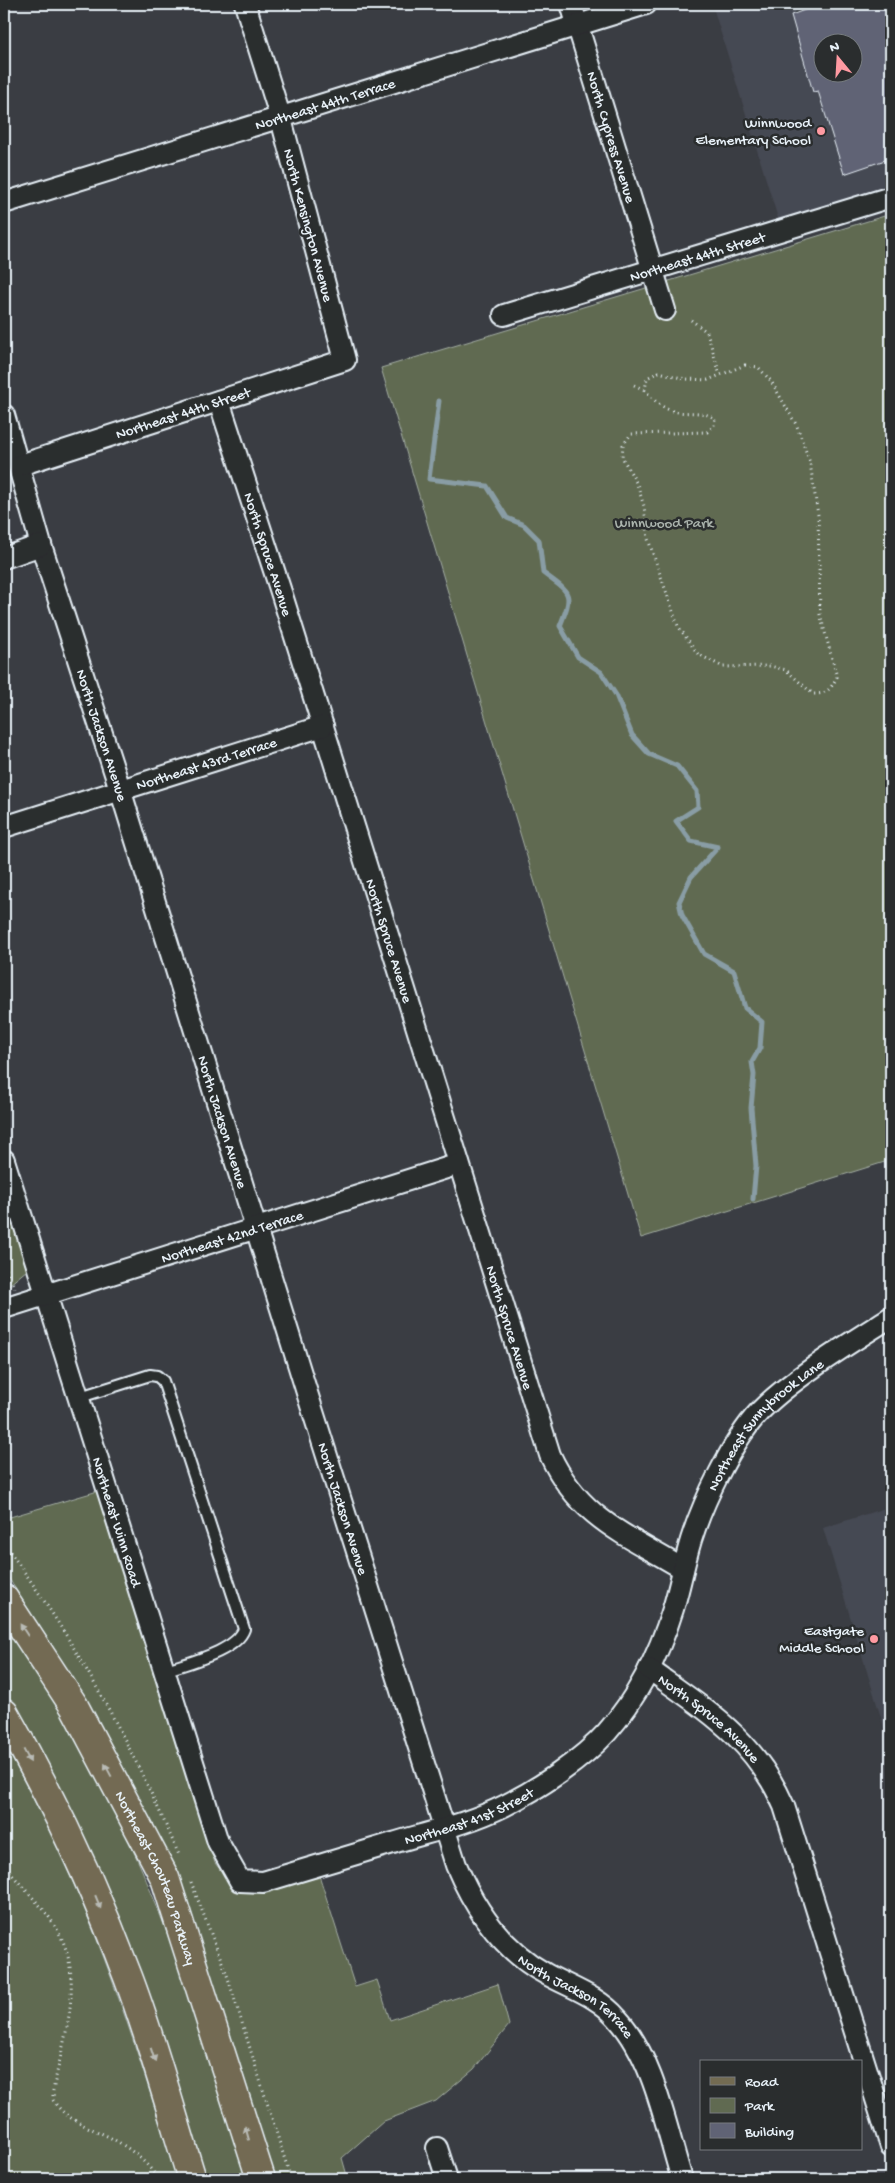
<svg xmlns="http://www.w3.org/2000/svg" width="895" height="2183" viewBox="0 0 895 2183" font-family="'Gochi Hand',sans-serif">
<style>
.built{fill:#454852;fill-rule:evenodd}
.green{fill:#606a51;stroke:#a4aea4}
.shadow{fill:#0007;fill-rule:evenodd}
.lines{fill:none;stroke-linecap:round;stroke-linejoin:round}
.stream{stroke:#899da5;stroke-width:5}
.building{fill:#606375;stroke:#e8f1f8;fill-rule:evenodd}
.lane-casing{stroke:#e8f1f8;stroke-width:14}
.street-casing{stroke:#e8f1f8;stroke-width:24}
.primary-casing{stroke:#e8f1f8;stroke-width:31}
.path{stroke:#e8f1f8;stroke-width:3;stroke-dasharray:1 4;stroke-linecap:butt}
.lane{stroke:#2a2d2e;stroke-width:10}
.street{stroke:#2a2d2e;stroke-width:20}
.primary{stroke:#736b52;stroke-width:28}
.oneway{fill:#b9bbb6}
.poi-dot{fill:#ff9aa2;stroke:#2a2d2e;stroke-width:2}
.labels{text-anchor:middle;stroke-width:5;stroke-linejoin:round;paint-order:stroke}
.street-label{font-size:15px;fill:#e8f1f8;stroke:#2a2d2e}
.poi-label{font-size:15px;fill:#e8f1f8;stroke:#2a2d2e;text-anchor:end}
.park-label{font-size:15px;fill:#abb4ad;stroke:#2a2d2e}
</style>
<rect width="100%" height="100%" fill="#3a3d43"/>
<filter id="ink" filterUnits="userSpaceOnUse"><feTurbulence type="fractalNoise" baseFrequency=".02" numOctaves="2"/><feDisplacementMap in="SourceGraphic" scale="10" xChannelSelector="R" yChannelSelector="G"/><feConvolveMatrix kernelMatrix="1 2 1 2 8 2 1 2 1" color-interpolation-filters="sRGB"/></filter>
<g filter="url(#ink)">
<g class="built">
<path d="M 712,4 L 891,4 L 891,190 L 780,225 ZM 822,42 L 852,42 L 852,72 L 822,72 Z"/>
<path d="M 891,1506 L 891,1750 L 823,1528 Z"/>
</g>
<g class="green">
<path d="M 891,214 L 891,1160 L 641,1238 L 381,368 Z"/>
<path d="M 4,1195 L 27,1270 L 4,1289 Z"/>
<path d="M 98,1491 L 215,1863 L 232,1885 L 319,1875 L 355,1987 L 377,1980 L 390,2020 L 498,1984 L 509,2025 L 474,2069 L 436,2101 L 384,2121 L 342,2158 L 348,2179 L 273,2179 L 88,1708 L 51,1644 L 4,1571 L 4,1509 L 10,1517 Z"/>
<path d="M 4,1614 C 51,1694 100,1775 138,1861 C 183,1964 214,2072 248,2179 L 201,2179 L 17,1717 L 4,1694 Z"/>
<path d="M 4,1743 C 24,1782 46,1821 64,1862 C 111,1964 144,2072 177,2179 L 4,2179 Z"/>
</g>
<path class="shadow" d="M 803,4 L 891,4 L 891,157 L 845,172 L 792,15 ZM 822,42 L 852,42 L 852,72 L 822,72 Z"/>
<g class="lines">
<path class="stream" d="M 439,401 L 429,479 L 487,486 L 507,518 L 524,525 L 539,540 L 543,573 C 572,594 573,593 560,626 L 578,657 L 601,672 L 616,695 L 632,735 L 649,754 L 677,766 L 697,791 L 698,807 L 676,821 L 691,841 L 718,847 L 691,877 L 679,902 L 682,915 L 704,954 L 734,971 L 745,1008 L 762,1022 L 760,1048 L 752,1062 L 754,1075 L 751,1108 L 756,1166 L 753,1199"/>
</g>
<path class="building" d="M 821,4 L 891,4 L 891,158 L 844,174 L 818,91 L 813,92 L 791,15 ZM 822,42 L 852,42 L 852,72 L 822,72 Z"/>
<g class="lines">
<defs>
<path id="lane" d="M 77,1398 L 150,1375 L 157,1376 L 163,1381 L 244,1629 C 236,1652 186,1663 164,1671"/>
<g id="street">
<path id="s1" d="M 571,4 L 665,310"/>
<path id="s2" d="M 4,203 L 646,4"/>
<path id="s3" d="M 504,315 L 891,197"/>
<path id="s4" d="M 219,401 L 282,595 L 550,1455 C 579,1518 627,1535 683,1569"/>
<path id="s5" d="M 4,415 L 41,545 L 120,789 L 308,1396 L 456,1865 C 475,1910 502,1950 546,1974 C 571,1988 598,1996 617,2018 C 654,2058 666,2128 682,2179"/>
<path id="s6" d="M 20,465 L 345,360 L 281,119 L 245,4"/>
<path d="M 4,558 L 41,545"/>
<path id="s7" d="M 4,827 L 323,726"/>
<path id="s8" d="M 4,1160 L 218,1842 L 240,1881 L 263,1882 C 306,1869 350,1856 393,1843 C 430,1832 470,1823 504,1806 C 538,1789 582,1760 607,1732 C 638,1697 659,1654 673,1609 C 680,1586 684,1563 691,1540 C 703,1502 732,1441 759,1412 C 792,1378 850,1343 891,1317"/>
<path id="s9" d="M 4,1308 L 459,1164"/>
<path id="s10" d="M 649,1669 C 707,1711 754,1738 784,1806 L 891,2147"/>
<path d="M 437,2148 L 447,2179"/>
</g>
<g id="primary">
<path id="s11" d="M 4,1599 L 74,1706 L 165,1878 L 261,2179"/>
<path d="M 4,1713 C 52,1797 94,1886 128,1977 C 153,2043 171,2112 192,2179"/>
</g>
</defs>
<use href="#lane" class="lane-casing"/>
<use href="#street" class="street-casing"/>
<use href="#primary" class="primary-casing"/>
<g class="path">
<path d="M 691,320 L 707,332 L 720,375"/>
<path d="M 745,365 L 758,367 L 771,381 L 797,426 L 810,463 L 818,515 L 820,614 L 837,677 C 830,690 827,694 813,694 L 786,670 L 770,666 L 723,667 L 698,654 L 678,626 L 648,539 L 644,506 L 637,484 L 622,457 L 623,445 L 631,434 L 707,432 L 714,426 L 715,419 C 702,409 687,415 673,411 C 661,408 653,399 645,390 L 647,378 L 659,372 L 685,379 L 708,380 Z"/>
<path d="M 634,385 L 645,390"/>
<path d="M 4,1265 L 15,1288"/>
<path d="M 4,1544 C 74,1637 133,1748 179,1855"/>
<path d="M 4,1863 C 18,1885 39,1901 53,1923 C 88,1974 64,2035 53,2091 L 53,2100 C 66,2121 90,2127 111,2138 C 130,2148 147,2162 158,2179"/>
<path d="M 191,1882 L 227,1975 L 291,2179"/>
</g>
<use href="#lane" class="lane"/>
<use href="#street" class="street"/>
<use href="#primary" class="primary"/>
</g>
<defs><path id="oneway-solid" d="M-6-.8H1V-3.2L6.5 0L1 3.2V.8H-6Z" transform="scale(1.25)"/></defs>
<g class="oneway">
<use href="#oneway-solid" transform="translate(24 1630) rotate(-123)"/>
<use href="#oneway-solid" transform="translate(27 1756) rotate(62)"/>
<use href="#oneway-solid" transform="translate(108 1770) rotate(-118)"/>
<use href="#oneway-solid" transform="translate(98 1902) rotate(68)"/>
<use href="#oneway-solid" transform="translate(153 2055) rotate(72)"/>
<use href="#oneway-solid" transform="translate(247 2133) rotate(-106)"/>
</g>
</g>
<g class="poi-dot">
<circle cx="821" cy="131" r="5"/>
<circle cx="874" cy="1639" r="5"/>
</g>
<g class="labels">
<g class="street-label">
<text dy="5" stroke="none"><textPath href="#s2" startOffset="336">Northeast 44th Terrace</textPath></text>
<text dy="5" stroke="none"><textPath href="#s1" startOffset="139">North Cypress Avenue</textPath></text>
<text transform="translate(309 225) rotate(75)" y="5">North Kensington Avenue</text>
<text dy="5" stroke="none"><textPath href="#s3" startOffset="202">Northeast 44th Street</textPath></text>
<text dy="5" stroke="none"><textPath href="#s6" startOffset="171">Northeast 44th Street</textPath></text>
<text dy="5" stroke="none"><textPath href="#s4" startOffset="161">North Spruce Avenue</textPath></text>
<text dy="5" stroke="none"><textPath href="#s5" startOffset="335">North Jackson Avenue</textPath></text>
<text dy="5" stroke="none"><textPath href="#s7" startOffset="212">Northeast 43rd Terrace</textPath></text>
<text dy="5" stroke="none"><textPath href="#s4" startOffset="566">North Spruce Avenue</textPath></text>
<text dy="5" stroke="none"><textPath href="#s5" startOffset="740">North Jackson Avenue</textPath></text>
<text dy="5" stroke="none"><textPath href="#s9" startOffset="239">Northeast 42nd Terrace</textPath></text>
<text dy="5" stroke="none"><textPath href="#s4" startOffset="971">North Spruce Avenue</textPath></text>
<text dy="5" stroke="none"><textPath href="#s8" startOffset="1515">Northeast Sunnybrook Lane</textPath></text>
<text dy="5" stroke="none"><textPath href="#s5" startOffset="1145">North Jackson Avenue</textPath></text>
<text dy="5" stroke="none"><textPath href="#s8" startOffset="379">Northeast Winn Road</textPath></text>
<text dy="5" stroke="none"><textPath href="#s10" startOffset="78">North Spruce Avenue</textPath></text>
<text dy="5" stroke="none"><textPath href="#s8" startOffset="999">Northeast 41st Street</textPath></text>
<text dy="5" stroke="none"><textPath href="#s11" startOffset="319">Northeast Chouteau Parkway</textPath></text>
<text dy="5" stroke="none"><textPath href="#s5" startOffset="1701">North Jackson Terrace</textPath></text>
</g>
<g class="poi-label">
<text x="811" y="127">Winnwood<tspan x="811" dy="17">Elementary School</tspan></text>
<text x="864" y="1635">Eastgate<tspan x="864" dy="17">Middle School</tspan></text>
</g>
<g class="park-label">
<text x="664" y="527">Winnwood Park</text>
</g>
</g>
<rect width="895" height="2183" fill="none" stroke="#2a2d2e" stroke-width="20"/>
<rect x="10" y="10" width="875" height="2163" fill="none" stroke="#e8f1f8" stroke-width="2" filter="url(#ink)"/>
<rect x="700" y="2060" width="162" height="90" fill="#2a2d2e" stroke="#767b7f"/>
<rect x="710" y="2077" width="25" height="8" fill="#736b52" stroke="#767b7f"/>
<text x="745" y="2086" font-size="15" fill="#e8f1f8">Road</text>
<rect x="710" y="2098" width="25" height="15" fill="#606a51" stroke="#767b7f"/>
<text x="745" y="2110" font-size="15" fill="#e8f1f8">Park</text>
<rect x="710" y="2123" width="25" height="15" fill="#606375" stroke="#767b7f"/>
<text x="745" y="2136" font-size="15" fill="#e8f1f8">Building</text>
<g transform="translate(838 58) rotate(342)"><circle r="24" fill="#2a2d2e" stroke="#767b7f"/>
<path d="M0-4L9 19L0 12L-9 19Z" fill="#ff9aa2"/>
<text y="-8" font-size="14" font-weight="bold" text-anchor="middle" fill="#e8f1f8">N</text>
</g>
</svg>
